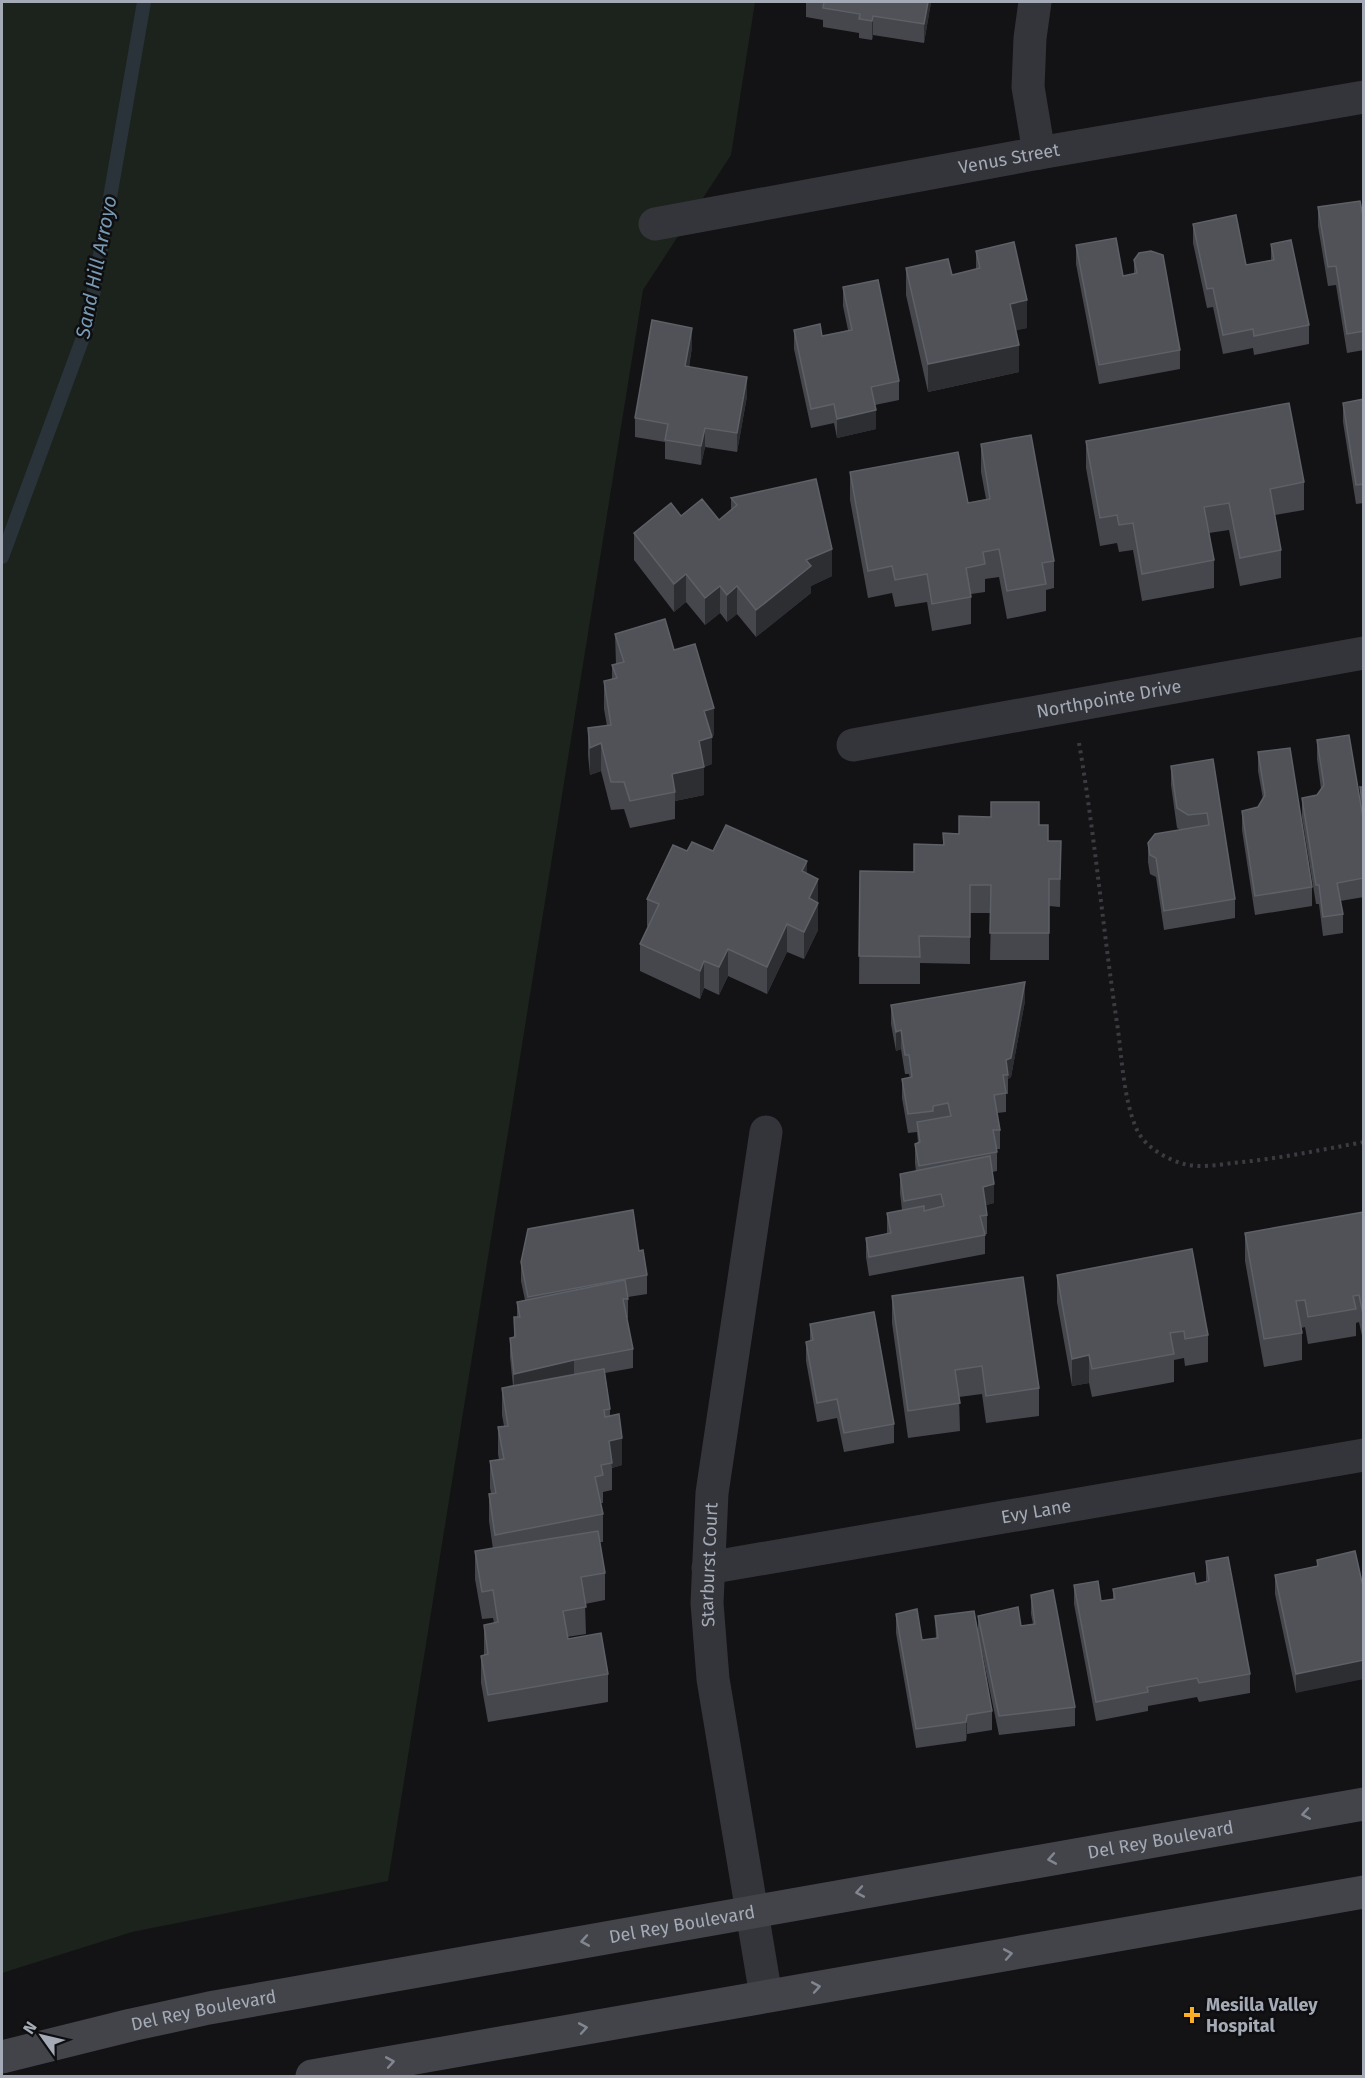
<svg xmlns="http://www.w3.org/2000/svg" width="1365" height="2078" viewBox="0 0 1365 2078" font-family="'Fira Sans',sans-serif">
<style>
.green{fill:#1b231c}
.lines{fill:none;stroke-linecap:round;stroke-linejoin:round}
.stream{stroke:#293339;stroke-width:14}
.path{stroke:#3a3c41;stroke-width:4;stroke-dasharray:3 4.5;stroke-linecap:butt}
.street{stroke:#34353a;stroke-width:33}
.secondary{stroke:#42444a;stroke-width:33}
.wall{fill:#46474d}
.shaded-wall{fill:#2d2e32}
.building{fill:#505258;stroke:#5d6067;stroke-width:1.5}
.oneway{stroke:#828690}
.poi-dot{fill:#fbad26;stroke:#0e0e10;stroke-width:2}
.labels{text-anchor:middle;stroke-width:5;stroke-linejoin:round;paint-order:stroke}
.street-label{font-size:18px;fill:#a4aab6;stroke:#0e0e10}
.poi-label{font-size:18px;font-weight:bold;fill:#a4aab6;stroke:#0e0e10;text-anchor:start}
.water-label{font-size:20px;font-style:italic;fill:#799ab3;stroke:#0e0e10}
</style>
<rect width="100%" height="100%" fill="#131315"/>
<path class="green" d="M 2,2 L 755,2 L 731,155 L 643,290 L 388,1881 L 132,1932 L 2,1973 Z"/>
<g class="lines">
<path class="stream" d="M 2,557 L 88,324 L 144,2"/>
<path class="path" d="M 1079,743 C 1095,836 1103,930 1117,1023 C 1122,1056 1123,1099 1137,1130 C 1145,1147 1166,1159 1184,1164 C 1199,1168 1218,1165 1233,1163 C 1277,1159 1320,1150 1364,1142"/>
<g class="street">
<path d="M 1035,2 L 1030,38 L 1028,87 L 1039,153"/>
<path id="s1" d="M 655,224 L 1039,153 L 1364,97"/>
<path id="s2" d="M 853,745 L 1364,653"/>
<path id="s3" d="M 708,1568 L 1364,1455"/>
<path id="s4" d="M 766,1996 L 713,1679 L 707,1603 L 712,1493 L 766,1132"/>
</g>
<g class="secondary">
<path id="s5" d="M 2,2057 L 131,2025 L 209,2008 L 1364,1804"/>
<path d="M 312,2076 L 1364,1892"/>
</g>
</g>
<g class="wall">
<path d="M 806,2 L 931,2 L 924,43 L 873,35 L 872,40 L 859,38 L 859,33 L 823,27 L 823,20 L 806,17 Z"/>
<path d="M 1318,207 L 1364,222 L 1364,350 L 1347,353 L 1336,285 L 1328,286 L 1318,226 Z"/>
<path d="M 1193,224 L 1246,265 L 1271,260 L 1271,244 L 1309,325 L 1309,344 L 1254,355 L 1253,348 L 1223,354 L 1213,307 L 1207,308 L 1193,243 Z"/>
<path d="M 1076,245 L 1123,276 L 1134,274 L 1134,260 L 1180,350 L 1180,369 L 1099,384 L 1076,264 Z"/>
<path d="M 976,251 L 1027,328 L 1016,330 L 1019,372 L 928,392 L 906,295 L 906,268 L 952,275 L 976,269 Z"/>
<path d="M 843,287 L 899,381 L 899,400 L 875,405 L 876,429 L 837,438 L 834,423 L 811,428 L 794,349 L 794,330 L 822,336 L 848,330 L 843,306 Z"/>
<path d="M 692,347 L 689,367 L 747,396 L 737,452 L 705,447 L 701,465 L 665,459 L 665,442 L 635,437 L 635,418 Z"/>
<path d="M 1364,399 L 1364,503 L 1356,504 L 1343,422 L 1343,403 Z"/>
<path d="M 1086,441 L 1304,482 L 1304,510 L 1275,515 L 1281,550 L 1281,578 L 1240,586 L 1229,530 L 1209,533 L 1214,560 L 1214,588 L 1142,601 L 1133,550 L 1119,552 L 1117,543 L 1100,546 L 1086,468 Z"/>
<path d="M 981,444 L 1054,561 L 1054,588 L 1046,590 L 1046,611 L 1007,619 L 999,577 L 985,579 L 985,592 L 971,594 L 971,624 L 932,631 L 927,602 L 895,607 L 892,593 L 868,598 L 850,500 L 850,472 L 968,503 L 986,499 L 981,472 Z"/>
<path d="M 731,498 L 832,576 L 811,586 L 811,593 L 756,637 L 737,614 L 727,622 L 720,613 L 705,625 L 686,602 L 674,612 L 634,560 L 634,533 L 681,516 L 719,520 L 731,511 Z"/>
<path d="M 615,634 L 674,650 L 714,735 L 712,736 L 712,764 L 704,767 L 704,795 L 675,801 L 675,819 L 630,828 L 624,809 L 611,810 L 601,771 L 590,775 L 588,755 L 588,728 L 607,726 L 604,709 L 604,681 L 612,679 L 612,665 L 616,664 Z"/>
<path d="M 1317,740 L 1360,803 L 1360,787 L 1364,787 L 1364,897 L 1340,901 L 1343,914 L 1343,933 L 1323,936 L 1319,904 L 1316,904 L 1302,817 L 1302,798 L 1317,795 L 1321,789 L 1317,759 Z"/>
<path d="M 1258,752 L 1312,887 L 1312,906 L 1255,915 L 1242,830 L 1242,811 L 1258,807 L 1263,799 L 1258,771 Z"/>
<path d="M 1213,759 L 1235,899 L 1235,918 L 1164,930 L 1156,877 L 1150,874 L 1148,862 L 1148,843 L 1181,830 L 1177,828 L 1171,785 L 1171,766 Z"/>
<path d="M 1039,825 L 1048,841 L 1061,841 L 1060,907 L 1049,906 L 1049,960 L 990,960 L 991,913 L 970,913 L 970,964 L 920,963 L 920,984 L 859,984 L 860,871 L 914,872 L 943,845 L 943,833 L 959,834 Z"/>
<path d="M 687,851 L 713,851 L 807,873 L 818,879 L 818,930 L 804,959 L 787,952 L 767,994 L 728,976 L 719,995 L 704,988 L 700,999 L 640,971 L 640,944 L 648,927 L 647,926 L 647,899 Z"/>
<path d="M 1025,1001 L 1011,1077 L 1008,1079 L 1008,1094 L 1006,1094 L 1006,1112 L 997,1113 L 1000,1130 L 1000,1149 L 997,1149 L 997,1171 L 992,1172 L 994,1203 L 986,1205 L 987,1215 L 987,1234 L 985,1234 L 985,1254 L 869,1276 L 866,1257 L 866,1238 L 887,1234 L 887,1213 L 902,1210 L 900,1193 L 900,1174 L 916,1171 L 915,1163 L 915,1144 L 918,1143 L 917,1132 L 908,1133 L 902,1098 L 902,1079 L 910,1078 L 909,1074 L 905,1074 L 901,1049 L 896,1051 L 891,1024 L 891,1005 Z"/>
<path d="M 1364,1212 L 1364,1345 L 1359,1322 L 1356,1323 L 1356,1336 L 1308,1344 L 1305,1327 L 1301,1328 L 1302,1333 L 1302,1360 L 1264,1367 L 1245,1261 L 1245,1233 Z"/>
<path d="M 639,1251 L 647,1275 L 647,1294 L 628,1297 L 628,1318 L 627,1318 L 633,1349 L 633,1368 L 605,1373 L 610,1409 L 610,1416 L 622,1465 L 612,1468 L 612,1490 L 603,1492 L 603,1503 L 600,1503 L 603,1514 L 603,1542 L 600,1542 L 605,1573 L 605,1600 L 585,1604 L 586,1634 L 567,1637 L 568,1639 L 608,1674 L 608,1702 L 488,1722 L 481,1683 L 481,1656 L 484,1655 L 484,1625 L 494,1623 L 493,1618 L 482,1619 L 475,1579 L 475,1551 L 493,1549 L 489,1521 L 489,1494 L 491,1493 L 490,1488 L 490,1461 L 499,1460 L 498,1454 L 498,1427 L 504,1426 L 502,1415 L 502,1388 L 513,1386 L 510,1357 L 510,1338 L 514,1337 L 514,1317 L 517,1317 L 517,1302 L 525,1300 L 521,1281 L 521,1262 Z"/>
<path d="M 1057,1275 L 1208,1335 L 1208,1362 L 1185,1366 L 1184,1358 L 1174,1360 L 1174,1382 L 1092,1397 L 1089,1383 L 1072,1386 L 1057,1302 Z"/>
<path d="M 892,1296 L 1039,1388 L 1039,1416 L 986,1423 L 982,1394 L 959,1397 L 960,1431 L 908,1438 L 892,1323 Z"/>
<path d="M 810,1324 L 894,1424 L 894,1443 L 844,1452 L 837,1418 L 817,1422 L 806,1361 L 806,1342 L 810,1341 Z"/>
<path d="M 1355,1551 L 1296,1693 L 1275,1594 L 1275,1575 L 1317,1566 L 1317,1560 Z"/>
<path d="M 1206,1561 L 1250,1674 L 1250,1693 L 1199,1702 L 1197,1697 L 1148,1706 L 1148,1711 L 1096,1721 L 1074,1604 L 1074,1585 L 1101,1601 L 1113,1599 L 1113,1589 L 1196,1584 L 1206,1582 Z"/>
<path d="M 1031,1595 L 1075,1707 L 1075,1726 L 999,1735 L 981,1647 L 992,1711 L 992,1730 L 967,1734 L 966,1741 L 916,1748 L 896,1633 L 896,1614 L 922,1640 L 936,1638 L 935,1616 L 978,1633 L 978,1616 L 1021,1626 L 1033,1624 L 1031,1614 Z"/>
</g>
<g class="shaded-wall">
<path d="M 928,2 L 931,2 L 924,43 L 924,24 Z"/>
<path d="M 873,16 L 873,35 L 872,40 L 872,21 Z"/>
<path d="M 1027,300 L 1027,328 L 1010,332 L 1010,304 Z"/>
<path d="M 692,328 L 692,347 L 685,385 L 685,366 Z"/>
<path d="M 1019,345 L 1019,372 L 928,392 L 928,364 Z"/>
<path d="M 747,377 L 747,396 L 737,452 L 737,433 Z"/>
<path d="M 876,410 L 876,429 L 837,438 L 837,419 Z"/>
<path d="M 705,428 L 705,447 L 701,465 L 701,446 Z"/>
<path d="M 832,549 L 832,576 L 811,586 L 811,593 L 756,637 L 756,610 L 806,560 Z"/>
<path d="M 686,574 L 686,602 L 674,612 L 674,584 Z"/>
<path d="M 720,586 L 720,613 L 705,625 L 705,598 Z"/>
<path d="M 737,586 L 737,614 L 727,622 L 727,595 Z"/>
<path d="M 714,708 L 714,735 L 704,738 L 704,711 Z"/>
<path d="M 712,737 L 712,764 L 699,768 L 699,741 Z"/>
<path d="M 601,743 L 601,771 L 590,775 L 590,748 Z"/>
<path d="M 704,767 L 704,795 L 675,801 L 675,792 L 672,774 Z"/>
<path d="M 807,861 L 807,889 L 802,871 Z"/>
<path d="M 818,879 L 818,930 L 804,959 L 804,932 L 809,898 Z"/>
<path d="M 787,924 L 787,952 L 767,994 L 767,967 Z"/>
<path d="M 728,949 L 728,976 L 719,995 L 719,967 Z"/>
<path d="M 704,961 L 704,988 L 700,999 L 700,971 Z"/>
<path d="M 1025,982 L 1025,1001 L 1011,1077 L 1008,1079 L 1006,1060 Z"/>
<path d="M 901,1030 L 901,1049 L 896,1051 L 896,1032 Z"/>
<path d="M 994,1184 L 994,1203 L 983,1206 L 983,1187 Z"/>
<path d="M 1089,1355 L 1089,1383 L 1072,1386 L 1072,1359 Z"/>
<path d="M 574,1360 L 574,1379 L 514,1393 L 514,1374 Z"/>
<path d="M 622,1438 L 622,1465 L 612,1468 L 609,1441 Z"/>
<path d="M 1364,1660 L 1364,1679 L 1296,1693 L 1296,1674 Z"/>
<path d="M 967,1715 L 967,1734 L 966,1741 L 966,1722 Z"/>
</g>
<g class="building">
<path d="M 824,2 L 928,2 L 924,24 L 873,16 L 872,21 L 859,19 L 860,14 L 823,8 Z"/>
<path d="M 1360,201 L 1364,222 L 1364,331 L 1347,334 L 1336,266 L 1328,267 L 1318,207 Z"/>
<path d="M 1236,215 L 1246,265 L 1274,260 L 1271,244 L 1291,240 L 1309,325 L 1254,336 L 1253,329 L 1223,335 L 1213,288 L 1207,289 L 1193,224 Z"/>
<path d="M 1116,238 L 1123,276 L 1137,273 L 1134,260 L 1139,253 L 1151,251 L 1163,255 L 1180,350 L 1099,365 L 1076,245 Z"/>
<path d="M 1014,242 L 1027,300 L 1010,304 L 1019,345 L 928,364 L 906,268 L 948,259 L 952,275 L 980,268 L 976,251 Z"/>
<path d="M 878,280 L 899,381 L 871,387 L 876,410 L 837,419 L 834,404 L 811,409 L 794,330 L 820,324 L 822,336 L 852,330 L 843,287 Z"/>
<path d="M 652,320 L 692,328 L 685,366 L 747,377 L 737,433 L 705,428 L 701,446 L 665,440 L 668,424 L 635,418 Z"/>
<path d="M 1364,399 L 1364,484 L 1356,485 L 1343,403 Z"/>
<path d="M 1289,403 L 1304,482 L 1270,489 L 1281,550 L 1240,558 L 1229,503 L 1204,507 L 1214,560 L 1142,574 L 1133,523 L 1119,525 L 1117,515 L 1100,518 L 1086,441 Z"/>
<path d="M 1031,435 L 1054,561 L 1042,563 L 1046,584 L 1007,591 L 999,549 L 983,552 L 985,564 L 966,568 L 971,597 L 932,604 L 927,574 L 895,580 L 892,566 L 868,571 L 850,472 L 958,452 L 968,503 L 990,499 L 981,444 Z"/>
<path d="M 816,479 L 832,549 L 806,560 L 811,566 L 756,610 L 737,586 L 727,595 L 720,586 L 705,598 L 686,574 L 674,584 L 634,533 L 671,503 L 681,516 L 702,499 L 719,520 L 737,505 L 731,498 Z"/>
<path d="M 665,619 L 674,650 L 695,644 L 714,708 L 704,711 L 712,737 L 699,741 L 704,767 L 672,774 L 675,792 L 630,801 L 624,782 L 611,782 L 601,743 L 590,748 L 588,728 L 611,725 L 604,681 L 617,678 L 612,665 L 624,662 L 615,634 Z"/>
<path d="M 1349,735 L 1364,824 L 1364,878 L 1337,883 L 1343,914 L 1323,917 L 1319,885 L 1316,885 L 1302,798 L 1317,795 L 1324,785 L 1317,740 Z"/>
<path d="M 1290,748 L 1312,887 L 1255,896 L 1242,811 L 1258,807 L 1265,795 L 1258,752 Z"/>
<path d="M 1213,759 L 1235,899 L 1164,911 L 1156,858 L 1150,855 L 1148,843 L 1155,834 L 1209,825 L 1207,813 L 1188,815 L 1177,808 L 1171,766 Z"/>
<path d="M 1360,787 L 1364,787 L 1364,809 Z"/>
<path d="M 991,802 L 1039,802 L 1039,825 L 1048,825 L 1048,841 L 1061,841 L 1060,879 L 1049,879 L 1049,933 L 990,933 L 991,885 L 970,885 L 970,937 L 919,936 L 920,957 L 859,956 L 860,871 L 914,872 L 914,844 L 944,845 L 943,833 L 959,834 L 959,816 L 991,817 Z"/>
<path d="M 726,825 L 807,861 L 802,871 L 818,879 L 809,898 L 818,903 L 804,932 L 787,924 L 767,967 L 728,949 L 719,967 L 704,961 L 700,971 L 640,944 L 659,904 L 647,899 L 673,845 L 687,851 L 692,842 L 713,851 Z"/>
<path d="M 1025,982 L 1011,1058 L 1006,1060 L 1008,1075 L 1003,1075 L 1006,1093 L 994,1095 L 1000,1130 L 993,1130 L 997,1152 L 919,1166 L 915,1144 L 920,1142 L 917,1122 L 951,1116 L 948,1103 L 933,1106 L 933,1111 L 908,1114 L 902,1079 L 912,1077 L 909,1055 L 905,1055 L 901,1030 L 896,1032 L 891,1005 Z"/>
<path d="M 990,1156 L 994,1184 L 983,1187 L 987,1215 L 980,1216 L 985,1235 L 869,1257 L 866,1238 L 891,1233 L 887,1213 L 924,1206 L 924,1211 L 944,1206 L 941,1194 L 904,1201 L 900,1174 Z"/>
<path d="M 633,1210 L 639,1251 L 643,1250 L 647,1275 L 528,1297 L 521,1262 L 528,1229 Z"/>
<path d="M 1364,1212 L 1364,1318 L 1359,1295 L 1353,1296 L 1356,1309 L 1308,1317 L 1305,1300 L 1296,1301 L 1302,1333 L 1264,1339 L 1245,1233 Z"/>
<path d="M 1192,1249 L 1208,1335 L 1185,1339 L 1184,1331 L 1170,1333 L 1174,1354 L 1092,1369 L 1089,1355 L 1072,1359 L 1057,1275 Z"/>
<path d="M 1023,1277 L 1039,1388 L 986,1396 L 982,1366 L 955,1370 L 960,1403 L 908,1411 L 892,1296 Z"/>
<path d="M 625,1280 L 628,1299 L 623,1299 L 633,1349 L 574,1360 L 514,1374 L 510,1338 L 515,1337 L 514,1317 L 520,1317 L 517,1302 Z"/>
<path d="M 874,1312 L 894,1424 L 844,1433 L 837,1399 L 817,1403 L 806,1342 L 813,1340 L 810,1324 Z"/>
<path d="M 604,1369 L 610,1409 L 604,1410 L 605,1417 L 619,1414 L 622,1438 L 609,1441 L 612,1463 L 601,1465 L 603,1475 L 595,1477 L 603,1514 L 495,1535 L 489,1494 L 496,1493 L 490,1461 L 504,1459 L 498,1427 L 508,1426 L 502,1388 Z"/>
<path d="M 598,1531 L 605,1573 L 581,1577 L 586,1607 L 563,1611 L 568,1639 L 601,1633 L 608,1674 L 488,1695 L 481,1656 L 488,1654 L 484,1625 L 498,1622 L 493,1590 L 482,1592 L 475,1551 Z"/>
<path d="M 1355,1551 L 1364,1591 L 1364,1660 L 1296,1674 L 1275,1575 L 1318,1566 L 1317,1560 Z"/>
<path d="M 1228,1557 L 1250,1674 L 1199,1683 L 1197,1678 L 1147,1687 L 1148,1692 L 1096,1702 L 1074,1585 L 1098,1581 L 1101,1601 L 1115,1599 L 1113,1589 L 1194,1573 L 1196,1584 L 1209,1581 L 1206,1561 Z"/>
<path d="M 1053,1590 L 1075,1707 L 999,1716 L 978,1616 L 1018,1607 L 1021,1626 L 1035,1624 L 1031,1595 Z"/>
<path d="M 917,1609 L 922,1640 L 938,1638 L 935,1616 L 974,1611 L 992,1711 L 967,1715 L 966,1722 L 916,1729 L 896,1614 Z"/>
</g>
<defs><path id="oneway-chevron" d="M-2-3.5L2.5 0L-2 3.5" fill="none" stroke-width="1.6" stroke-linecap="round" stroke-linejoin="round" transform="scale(1.5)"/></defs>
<g class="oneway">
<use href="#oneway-chevron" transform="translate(1306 1814) rotate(170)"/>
<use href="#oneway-chevron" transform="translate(1052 1859) rotate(170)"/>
<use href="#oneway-chevron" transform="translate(860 1892) rotate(170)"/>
<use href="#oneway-chevron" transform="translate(585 1941) rotate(170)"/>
<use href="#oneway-chevron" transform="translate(1008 1954) rotate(-10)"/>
<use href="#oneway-chevron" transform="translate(816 1987) rotate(-10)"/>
<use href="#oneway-chevron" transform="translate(583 2028) rotate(-10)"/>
<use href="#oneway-chevron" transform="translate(390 2062) rotate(-10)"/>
</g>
<path class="poi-dot" d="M1189 2006h6v6h6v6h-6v6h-6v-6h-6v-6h6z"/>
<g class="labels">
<g class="street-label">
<text dy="6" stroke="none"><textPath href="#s1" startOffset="360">Venus Street</textPath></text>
<text dy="6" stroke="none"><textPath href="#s2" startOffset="260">Northpointe Drive</textPath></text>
<text dy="6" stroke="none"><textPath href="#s3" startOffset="333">Evy Lane</textPath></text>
<text dy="6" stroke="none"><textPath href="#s4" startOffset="436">Starburst Court</textPath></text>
<text dy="6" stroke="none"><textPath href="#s5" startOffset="1179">Del Rey Boulevard</textPath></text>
<text dy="6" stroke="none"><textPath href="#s5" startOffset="693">Del Rey Boulevard</textPath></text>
<text dy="6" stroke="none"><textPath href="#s5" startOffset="207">Del Rey Boulevard</textPath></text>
</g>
<g class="poi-label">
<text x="1206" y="2011">Mesilla Valley<tspan x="1206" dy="21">Hospital</tspan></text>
</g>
<g class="water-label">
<text transform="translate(96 267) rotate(-79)" y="7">Sand Hill Arroyo</text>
</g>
</g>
<rect width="1365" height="2078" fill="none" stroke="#a4aab6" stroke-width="6"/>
<g transform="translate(42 2036) rotate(304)" stroke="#0e0e10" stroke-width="4.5" paint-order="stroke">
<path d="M0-4.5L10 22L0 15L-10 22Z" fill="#a4aab6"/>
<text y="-9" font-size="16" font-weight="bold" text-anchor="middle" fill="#a4aab6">N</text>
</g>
</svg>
